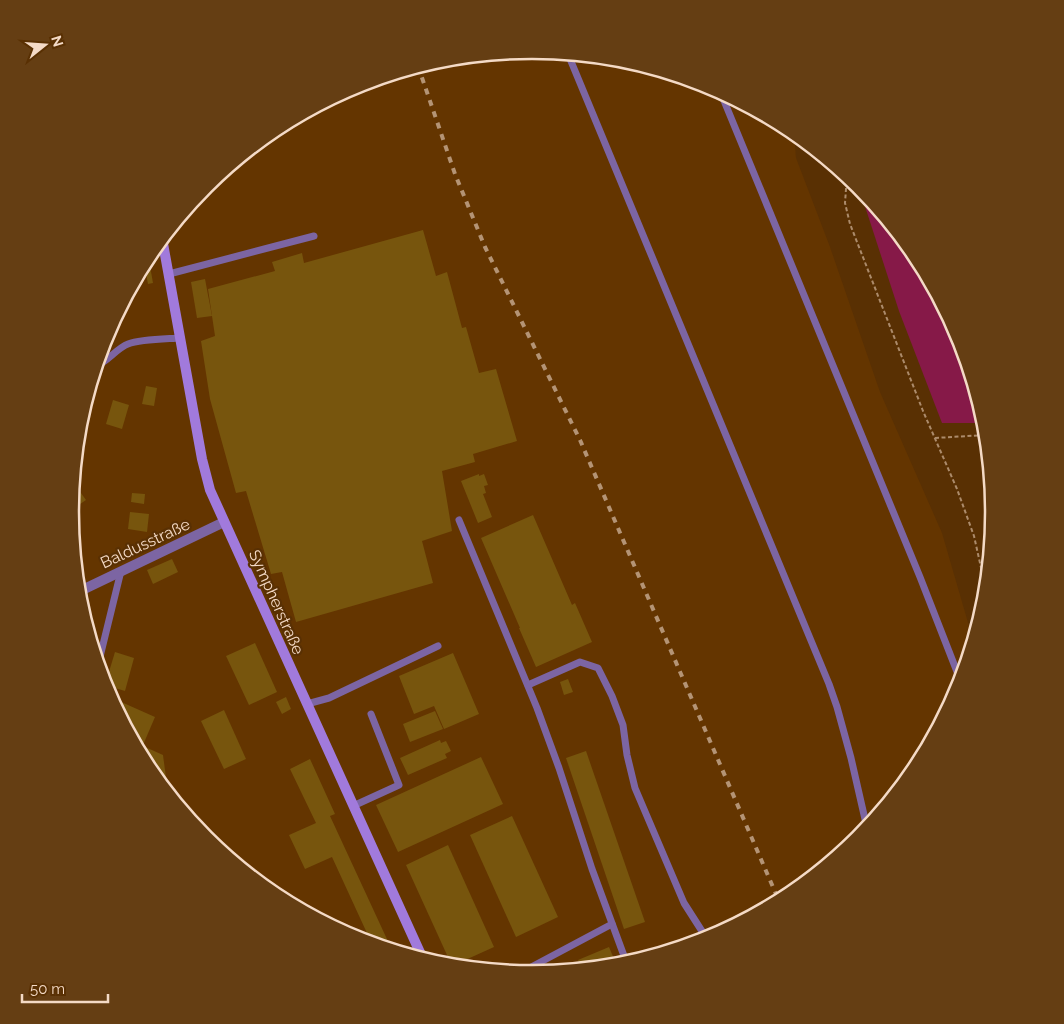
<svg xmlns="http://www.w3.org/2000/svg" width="1064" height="1024" viewBox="0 0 1064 1024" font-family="Raleway,sans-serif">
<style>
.built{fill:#643500}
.green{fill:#861948}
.building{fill:#77550d}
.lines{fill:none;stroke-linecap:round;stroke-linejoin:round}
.path{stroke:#ac8b6b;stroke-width:2;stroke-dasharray:4 2.5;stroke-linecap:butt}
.lane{stroke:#7c65a3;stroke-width:7}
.street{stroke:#7c65a3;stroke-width:10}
.secondary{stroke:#a17adc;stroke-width:10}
.rail{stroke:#b49475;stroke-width:4;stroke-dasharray:6 6;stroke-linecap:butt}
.labels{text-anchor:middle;stroke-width:4.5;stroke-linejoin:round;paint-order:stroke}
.street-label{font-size:16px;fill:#f4dac6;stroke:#593003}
.rim{fill:none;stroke:#f4dac6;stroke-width:2.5}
</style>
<rect width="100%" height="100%" fill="#593003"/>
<g class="built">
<path d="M 532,50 L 622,59 L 709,85 L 794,132 L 796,158 L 830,247 L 880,392 L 942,533 L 969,626 L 972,645 L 959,689 L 916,769 L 858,839 L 788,896 L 709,939 L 622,965 L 532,974 L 442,965 L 355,939 L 275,896 L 205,838 L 148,768 L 105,689 L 79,602 L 70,512 L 79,422 L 105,335 L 148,255 L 206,185 L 276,128 L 355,85 L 442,59 Z"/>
<path d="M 987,437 L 994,512 L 994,516 L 986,509 L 980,438 Z"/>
</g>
<path class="green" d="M 861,188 L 916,256 L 959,335 L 985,423 L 942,423 L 899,311 L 861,194 Z"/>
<g class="building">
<path d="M 423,230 L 436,276 L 447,272 L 462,328 L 466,327 L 479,373 L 496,369 L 517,441 L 473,454 L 475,462 L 442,471 L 452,531 L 422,541 L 433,583 L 296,622 L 282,572 L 271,574 L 246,491 L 236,493 L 210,399 L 201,341 L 215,336 L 208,289 L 275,271 L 272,262 L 302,253 L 304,263 Z"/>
<path d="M 148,255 L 153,283 L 148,284 L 144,262 Z"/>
<path d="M 205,279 L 212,316 L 197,318 L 191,282 Z"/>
<path d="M 146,386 L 157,388 L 154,406 L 142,404 Z"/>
<path d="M 113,400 L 129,405 L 122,429 L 106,424 Z"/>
<path d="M 479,474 L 479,476 L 484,474 L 488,485 L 484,486 L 486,493 L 483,494 L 492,517 L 478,523 L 461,481 Z"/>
<path d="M 73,482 L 86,500 L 70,511 Z"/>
<path d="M 132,493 L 145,494 L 144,504 L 131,502 Z"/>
<path d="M 130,512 L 149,514 L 147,532 L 128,529 Z"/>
<path d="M 533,515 L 572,605 L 575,603 L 592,642 L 536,667 L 519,628 L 520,628 L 481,538 Z"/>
<path d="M 172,559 L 178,572 L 153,584 L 147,570 Z"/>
<path d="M 255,643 L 277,692 L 249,705 L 226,656 Z"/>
<path d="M 115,652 L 134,658 L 125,691 L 105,685 Z"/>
<path d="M 453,653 L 479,714 L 444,729 L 434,706 L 414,714 L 399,676 Z"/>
<path d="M 568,679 L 573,692 L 564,695 L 560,682 Z"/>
<path d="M 110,697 L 155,717 L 143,745 L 133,741 Z"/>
<path d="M 286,697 L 291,709 L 282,714 L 276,702 Z"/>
<path d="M 224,710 L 246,759 L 224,769 L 201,721 Z"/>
<path d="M 435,711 L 443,729 L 410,742 L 403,724 Z"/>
<path d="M 440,740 L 441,743 L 446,741 L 451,751 L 445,754 L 447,758 L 408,775 L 400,758 Z"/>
<path d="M 134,742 L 163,755 L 168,793 L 148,768 Z"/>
<path d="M 586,751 L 645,922 L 624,929 L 566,758 Z"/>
<path d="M 481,757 L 503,804 L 398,852 L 376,805 Z"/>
<path d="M 310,759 L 335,814 L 330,816 L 392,950 L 372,944 L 332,857 L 305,869 L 289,835 L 316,823 L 290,769 Z"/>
<path d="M 512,816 L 558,917 L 516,937 L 470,835 Z"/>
<path d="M 448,845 L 494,947 L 452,966 L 406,865 Z"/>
<path d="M 609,947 L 617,966 L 582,969 L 578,960 Z"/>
</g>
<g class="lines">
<g class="path">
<path d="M 847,175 L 845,203 L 850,224 L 923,411 L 957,489 L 974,536 L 986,590"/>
<path d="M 935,438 L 986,435"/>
</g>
<g class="lane">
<path d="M 568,54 L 829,684 L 837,707 L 851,758 L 867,828"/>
<path d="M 720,91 L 920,577 L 961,682"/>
<path d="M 169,274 L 314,236"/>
<path d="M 96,366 C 106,363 117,348 128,344 C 141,339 166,339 180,338"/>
<path d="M 459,520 L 537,708 L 559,768 L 592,869 L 627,964"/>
<path d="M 98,665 L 121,571"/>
<path d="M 528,685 L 580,662 L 598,668 L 612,696 L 623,725 L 627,755 L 635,788 L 684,903 L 707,939"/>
<path d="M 307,704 L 329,698 L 438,646"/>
<path d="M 353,806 L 399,785 L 371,714"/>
<path d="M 520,973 L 612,924"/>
</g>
<path class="street" d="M 78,592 L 224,522"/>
<path class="secondary" d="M 162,238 L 202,459 L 210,490 L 423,959"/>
<path class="rail" d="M 418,66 L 455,174 L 485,247 L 580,440 L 779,901"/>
</g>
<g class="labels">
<g class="street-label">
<text transform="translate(145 543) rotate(-25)" y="6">Baldusstraße</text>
<text transform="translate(277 602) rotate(66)" y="6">Sympherstraße</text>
</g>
</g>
<path d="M0 0H1064V1024H0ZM79 512a453 453 0 1 1 906 0a453 453 0 1 1-906 0Z" fill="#653e13" fill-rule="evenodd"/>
<path class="rim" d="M79 512a453 453 0 1 1 906 0a453 453 0 1 1-906 0Z"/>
<g transform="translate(45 45) rotate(73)" stroke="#593003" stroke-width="4" paint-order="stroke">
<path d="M0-4L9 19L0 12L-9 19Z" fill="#f4dac6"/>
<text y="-8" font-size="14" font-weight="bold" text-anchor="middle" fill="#f4dac6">N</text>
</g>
<path d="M22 994v8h86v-8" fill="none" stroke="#f4dac6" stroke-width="2.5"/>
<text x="30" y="994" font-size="15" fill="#f4dac6" stroke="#593003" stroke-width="4" paint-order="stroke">50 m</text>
</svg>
